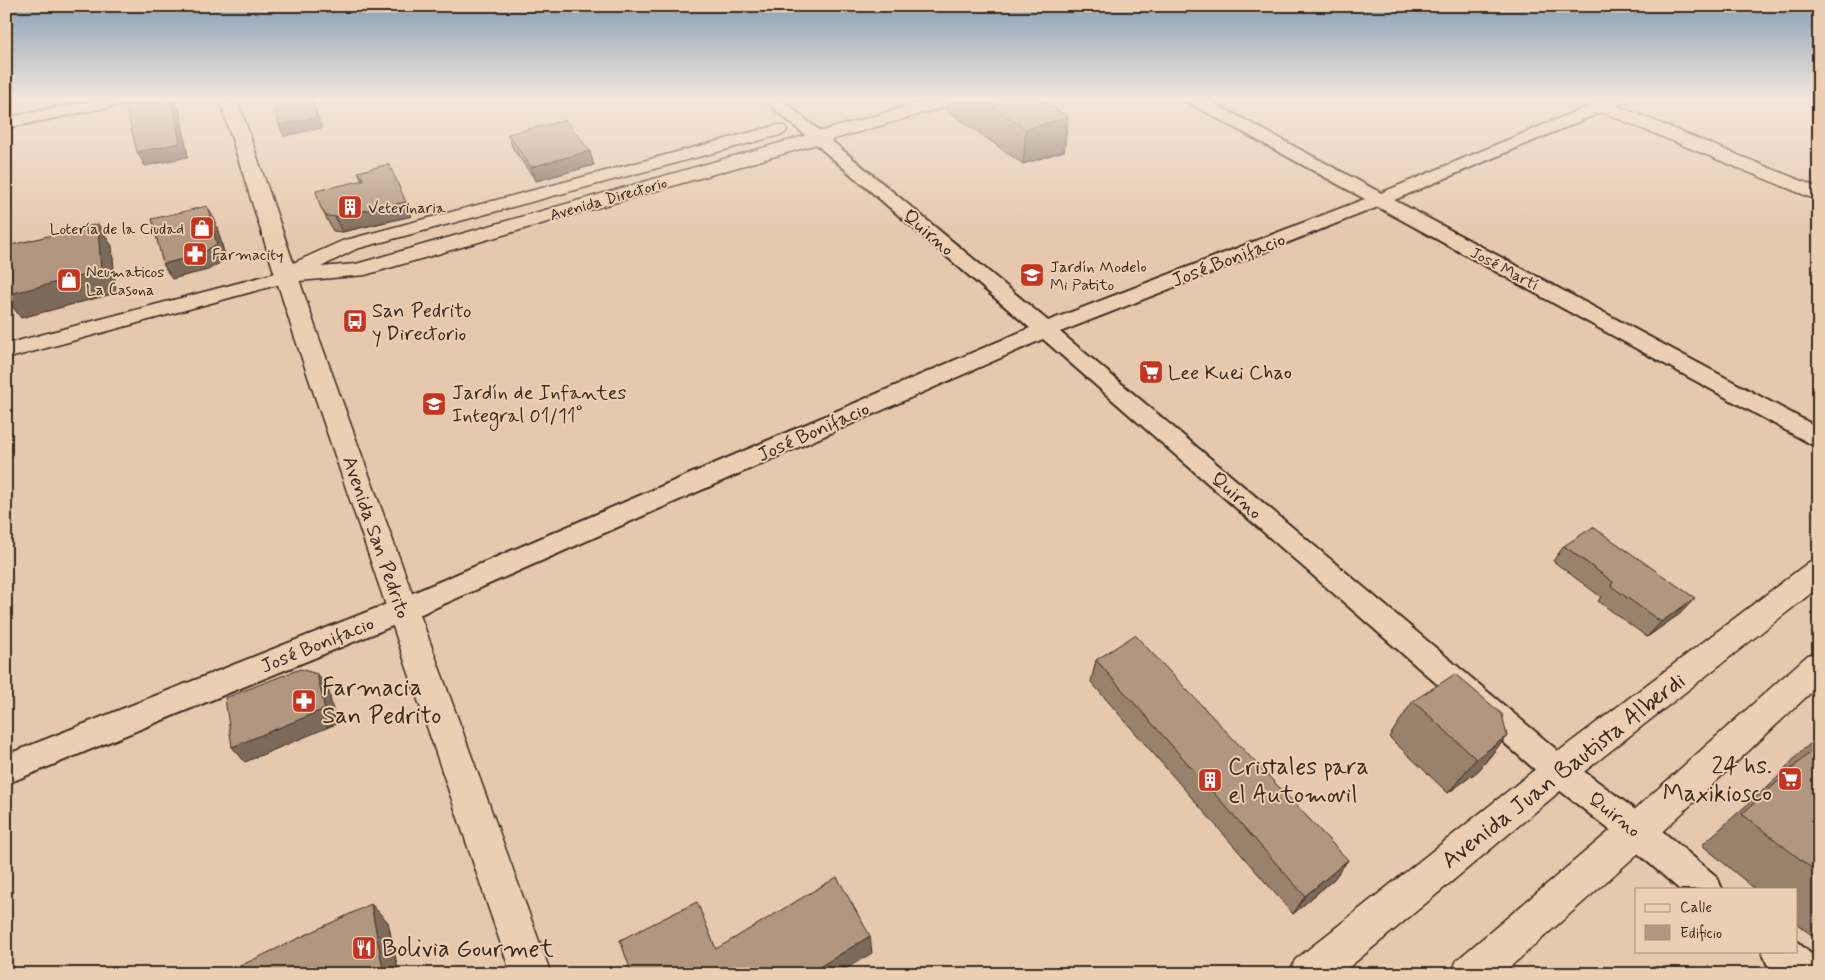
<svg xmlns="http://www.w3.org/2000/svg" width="1825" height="980" viewBox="0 0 1825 980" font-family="Mynerve,sans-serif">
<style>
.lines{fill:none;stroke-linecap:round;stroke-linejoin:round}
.street-casing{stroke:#3b2a1e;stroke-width:4}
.secondary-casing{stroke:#3b2a1e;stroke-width:3}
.primary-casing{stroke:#3b2a1e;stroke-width:3}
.street{fill:#eccfb3;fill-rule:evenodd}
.secondary{fill:#eccfb3;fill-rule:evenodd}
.primary{fill:#eccfb3;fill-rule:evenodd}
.wall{fill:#98826e;stroke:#3b2a1e}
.shaded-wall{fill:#7c6a5a;stroke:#3b2a1e}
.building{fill:#b19780;stroke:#3b2a1e}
.labels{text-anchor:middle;stroke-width:4;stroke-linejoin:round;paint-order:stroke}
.far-street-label{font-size:16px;fill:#3b2a1e;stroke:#eccfb3}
.far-poi-label{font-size:16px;fill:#3b2a1e;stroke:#eccfb3;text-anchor:start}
.street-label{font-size:20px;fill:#3b2a1e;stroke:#eccfb3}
.poi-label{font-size:20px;fill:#3b2a1e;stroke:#eccfb3;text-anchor:start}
.near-poi-label{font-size:24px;fill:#3b2a1e;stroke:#eccfb3;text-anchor:start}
.near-street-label{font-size:24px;fill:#3b2a1e;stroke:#eccfb3}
</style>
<rect width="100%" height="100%" fill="#e5c8ad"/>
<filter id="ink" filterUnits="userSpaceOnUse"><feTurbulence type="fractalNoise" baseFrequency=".02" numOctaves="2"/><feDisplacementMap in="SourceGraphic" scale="10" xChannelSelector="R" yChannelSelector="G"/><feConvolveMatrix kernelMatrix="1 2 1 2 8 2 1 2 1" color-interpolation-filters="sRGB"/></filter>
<g filter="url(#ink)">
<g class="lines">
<defs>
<g id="street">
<path d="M 105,98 L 136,98 L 134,101 L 128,103 L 6,128 L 6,118 Z"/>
<path d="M 762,98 L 780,98 L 1048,321 L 1365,199 L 1186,101 L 1184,98 L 1204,98 L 1381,193 L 1608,98 L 1629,98 L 1627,101 L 1394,200 L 1819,428 L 1819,446 L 1811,444 L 1378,207 L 1060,332 L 1570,761 L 1649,820 L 1717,877 L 1722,889 L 1679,889 L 1625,842 L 1548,781 L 1043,339 L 412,618 L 6,784 L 6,755 L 392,602 L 1030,328 Z"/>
<path d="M 1796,941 L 1819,961 L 1819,974 L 1778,974 L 1767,964 L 1762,951 L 1796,951 Z"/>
</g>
<g id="secondary">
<path d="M 219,98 L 237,98 L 318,335 L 551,974 L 511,974 L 294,335 Z"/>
<path d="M 1574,98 L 1598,98 L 1819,188 L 1819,201 L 1577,102 Z"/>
</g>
<g id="primary">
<path d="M 937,98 L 965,98 L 962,102 L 365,275 L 288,282 L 6,359 L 6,344 L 291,269 L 293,263 L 342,241 L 778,125 L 784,126 L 787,130 L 784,134 L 356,249 L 321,267 L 356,264 Z"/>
<path d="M 1819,559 L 1819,587 L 1571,782 L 1341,974 L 1289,974 L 1295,960 L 1547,760 L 1809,562 Z"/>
<path d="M 1819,652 L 1819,685 L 1650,843 L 1502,974 L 1451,974 L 1457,960 L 1624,819 L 1808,655 Z"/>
</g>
</defs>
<use href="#street" class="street-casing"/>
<use href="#secondary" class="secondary-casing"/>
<use href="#primary" class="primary-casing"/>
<use href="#street" class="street"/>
<use href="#secondary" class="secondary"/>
<use href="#primary" class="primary"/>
</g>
<g class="wall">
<path d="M 949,98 L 1038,98 L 1068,117 L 1064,151 L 1023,164 L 948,111 Z"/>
<path d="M 508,134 L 594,165 L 536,181 L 513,149 Z"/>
<path d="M 358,172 L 412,216 L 342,232 L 333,231 L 320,206 L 362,180 Z"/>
<path d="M 1564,546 L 1681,613 L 1647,637 L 1598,601 L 1601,597 L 1553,561 Z"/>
<path d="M 1096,660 L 1348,860 L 1334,879 L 1293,914 L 1091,682 Z"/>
<path d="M 1413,701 L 1507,736 L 1478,771 L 1448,793 L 1389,737 Z"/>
<path d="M 1819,737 L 1819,941 L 1796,923 L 1796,889 L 1755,889 L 1702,845 L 1779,776 L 1800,752 Z"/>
</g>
<g class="shaded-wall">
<path d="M 172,98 L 180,111 L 188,157 L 145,166 L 137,152 Z"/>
<path d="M 310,98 L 311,98 L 322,128 L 284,136 L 279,125 Z"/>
<path d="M 1068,117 L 1064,151 L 1023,164 L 1026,129 Z"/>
<path d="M 590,151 L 594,165 L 536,181 L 531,167 Z"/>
<path d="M 406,202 L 412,216 L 342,232 L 335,217 Z"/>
<path d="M 207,206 L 215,220 L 226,259 L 208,270 L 172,279 L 163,264 Z"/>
<path d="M 98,224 L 112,246 L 116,293 L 21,318 L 6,298 L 6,295 Z"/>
<path d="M 1695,598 L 1681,613 L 1647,637 L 1661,622 Z"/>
<path d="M 317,674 L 328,688 L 336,724 L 245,762 L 232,747 Z"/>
<path d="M 1507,736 L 1478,771 L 1448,793 L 1476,759 Z"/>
<path d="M 1348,860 L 1334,879 L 1293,914 L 1305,896 Z"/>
<path d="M 371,904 L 388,922 L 399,974 L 374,974 Z"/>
<path d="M 870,936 L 872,953 L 837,974 L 808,974 Z"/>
</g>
<g class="building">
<path d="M 172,98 L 180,143 L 137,152 L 126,107 Z"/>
<path d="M 271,98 L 310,98 L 317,117 L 279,125 Z"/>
<path d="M 979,98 L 1038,98 L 1068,117 L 1026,129 Z"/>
<path d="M 566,120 L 590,151 L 531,167 L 508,134 Z"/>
<path d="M 389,164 L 406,202 L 335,217 L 326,216 L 320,206 L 316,191 L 364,180 L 358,172 Z"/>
<path d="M 207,206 L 217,244 L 199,255 L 163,264 L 152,219 Z"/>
<path d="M 98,224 L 101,271 L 6,295 L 7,246 Z"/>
<path d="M 1593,527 L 1695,598 L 1661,622 L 1611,586 L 1613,582 L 1564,546 Z"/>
<path d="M 1135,635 L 1348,860 L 1305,896 L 1096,660 Z"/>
<path d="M 300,669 L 317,674 L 325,709 L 232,747 L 225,698 Z"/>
<path d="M 1455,674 L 1502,714 L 1507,736 L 1476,759 L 1413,701 Z"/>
<path d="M 1819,744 L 1819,874 L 1742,814 Z"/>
<path d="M 837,877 L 870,936 L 808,974 L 632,974 L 620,940 L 697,902 L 716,949 Z"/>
<path d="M 371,904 L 383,969 L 374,974 L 223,974 Z"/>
</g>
</g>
<linearGradient id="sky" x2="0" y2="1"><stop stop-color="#89a1b7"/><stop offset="0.42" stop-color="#f3e6da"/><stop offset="1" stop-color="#f3e6da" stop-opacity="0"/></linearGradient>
<rect width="1825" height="235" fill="url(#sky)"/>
<defs>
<symbol id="building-square" viewBox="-11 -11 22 22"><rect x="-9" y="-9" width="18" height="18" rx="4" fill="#c8321e" stroke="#eccfb3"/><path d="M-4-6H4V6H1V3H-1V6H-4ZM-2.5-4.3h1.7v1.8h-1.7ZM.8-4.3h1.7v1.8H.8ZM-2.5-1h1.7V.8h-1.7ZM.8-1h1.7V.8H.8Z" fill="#fff"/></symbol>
<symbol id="shop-square" viewBox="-11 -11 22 22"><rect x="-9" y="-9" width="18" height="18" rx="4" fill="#c8321e" stroke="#eccfb3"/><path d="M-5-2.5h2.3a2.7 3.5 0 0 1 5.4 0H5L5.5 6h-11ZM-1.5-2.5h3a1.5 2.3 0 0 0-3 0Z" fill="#fff"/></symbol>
<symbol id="pharmacy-square" viewBox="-11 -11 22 22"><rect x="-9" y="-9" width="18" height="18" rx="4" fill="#c8321e" stroke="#eccfb3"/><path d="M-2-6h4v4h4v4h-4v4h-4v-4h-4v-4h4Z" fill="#fff"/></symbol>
<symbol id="school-square" viewBox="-11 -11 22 22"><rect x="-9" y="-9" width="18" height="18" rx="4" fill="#c8321e" stroke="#eccfb3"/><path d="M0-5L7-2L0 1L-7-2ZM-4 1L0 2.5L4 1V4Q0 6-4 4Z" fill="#fff"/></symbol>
<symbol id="bus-square" viewBox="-11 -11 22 22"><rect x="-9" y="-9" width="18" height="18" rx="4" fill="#c8321e" stroke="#eccfb3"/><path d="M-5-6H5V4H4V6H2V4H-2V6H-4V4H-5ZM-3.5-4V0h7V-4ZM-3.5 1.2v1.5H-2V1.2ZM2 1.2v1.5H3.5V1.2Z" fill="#fff"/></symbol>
<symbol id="supermarket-square" viewBox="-11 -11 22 22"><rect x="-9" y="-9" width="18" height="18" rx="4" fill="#c8321e" stroke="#eccfb3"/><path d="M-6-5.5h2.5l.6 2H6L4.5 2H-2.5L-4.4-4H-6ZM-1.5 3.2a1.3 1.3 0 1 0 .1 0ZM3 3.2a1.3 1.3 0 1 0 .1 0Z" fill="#fff"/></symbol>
<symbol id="restaurant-square" viewBox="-11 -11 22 22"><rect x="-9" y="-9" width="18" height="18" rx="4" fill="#c8321e" stroke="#eccfb3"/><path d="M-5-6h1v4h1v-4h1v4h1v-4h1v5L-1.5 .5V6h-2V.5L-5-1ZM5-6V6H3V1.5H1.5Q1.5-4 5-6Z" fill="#fff"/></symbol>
</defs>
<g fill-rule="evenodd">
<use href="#building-square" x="336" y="193" width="28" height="28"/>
<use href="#shop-square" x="188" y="214" width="28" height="28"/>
<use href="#pharmacy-square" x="181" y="240" width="28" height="28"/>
<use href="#school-square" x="1018" y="261" width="28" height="28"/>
<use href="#shop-square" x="55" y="266" width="28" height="28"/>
<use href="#bus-square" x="341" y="307" width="28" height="28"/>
<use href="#supermarket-square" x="1137" y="358" width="28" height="28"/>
<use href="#school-square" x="420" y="390" width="28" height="28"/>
<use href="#pharmacy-square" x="290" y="687" width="28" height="28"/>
<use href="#supermarket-square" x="1776" y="765" width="28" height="28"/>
<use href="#building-square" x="1196" y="766" width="28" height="28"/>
<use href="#restaurant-square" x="350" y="934" width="28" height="28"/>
</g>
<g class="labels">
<g class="far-street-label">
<text transform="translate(608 198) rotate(-16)" y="6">Avenida Directorio</text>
<text transform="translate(1505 268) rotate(28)" y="6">José Martí</text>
</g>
<g class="far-poi-label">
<text x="368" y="213">Veterinaria</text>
<text x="184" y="234" text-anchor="end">Lotería de la Ciudad</text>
<text x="212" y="260">Farmacity</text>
<text x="1050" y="272">Jardín Modelo<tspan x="1050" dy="18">Mi Patito</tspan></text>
<text x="86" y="277">Neumaticos<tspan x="86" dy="18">La Casona</tspan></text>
</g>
<g class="street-label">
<text transform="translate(929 232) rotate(40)" y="7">Quirno</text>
<text transform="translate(1228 259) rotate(-21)" y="7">José Bonifacio</text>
<text transform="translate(813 431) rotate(-24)" y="7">José Bonifacio</text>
<text transform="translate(1237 495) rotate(41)" y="7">Quirno</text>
<text transform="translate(377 537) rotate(71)" y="7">Avenida San Pedrito</text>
<text transform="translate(317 644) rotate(-22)" y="7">José Bonifacio</text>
<text transform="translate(1615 814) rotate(38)" y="7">Quirno</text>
</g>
<g class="poi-label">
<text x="372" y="317">San Pedrito<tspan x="372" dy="23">y Directorio</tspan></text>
<text x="1168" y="379">Lee Kuei Chao</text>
<text x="452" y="399">Jardín de Infantes<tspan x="452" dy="23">Integral 01/11°</tspan></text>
</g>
<g class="near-poi-label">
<text x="322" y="695">Farmacia<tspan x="322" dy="28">San Pedrito</tspan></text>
<text x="1772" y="773" text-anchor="end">24 hs.<tspan x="1772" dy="28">Maxikiosco</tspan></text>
<text x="1228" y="774">Cristales para<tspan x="1228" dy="28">el Automovil</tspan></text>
<text x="382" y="956">Bolivia Gourmet</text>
</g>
<g class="near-street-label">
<text transform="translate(1563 770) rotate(-38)" y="8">Avenida Juan Bautista Alberdi</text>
</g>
</g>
<rect width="1825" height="980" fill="none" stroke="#eccfb3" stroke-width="25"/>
<rect x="12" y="12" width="1800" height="955" fill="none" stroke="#3b2a1e" stroke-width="2" filter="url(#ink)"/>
<rect x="1635" y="888" width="162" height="65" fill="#eccfb3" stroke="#a58d77"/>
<rect x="1645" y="904" width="25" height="8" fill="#eccfb3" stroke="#a58d77"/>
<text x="1680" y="912" font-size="15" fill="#3b2a1e">Calle</text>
<rect x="1645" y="925" width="25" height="15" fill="#b19780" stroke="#a58d77"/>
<text x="1680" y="938" font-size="15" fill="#3b2a1e">Edificio</text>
</svg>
